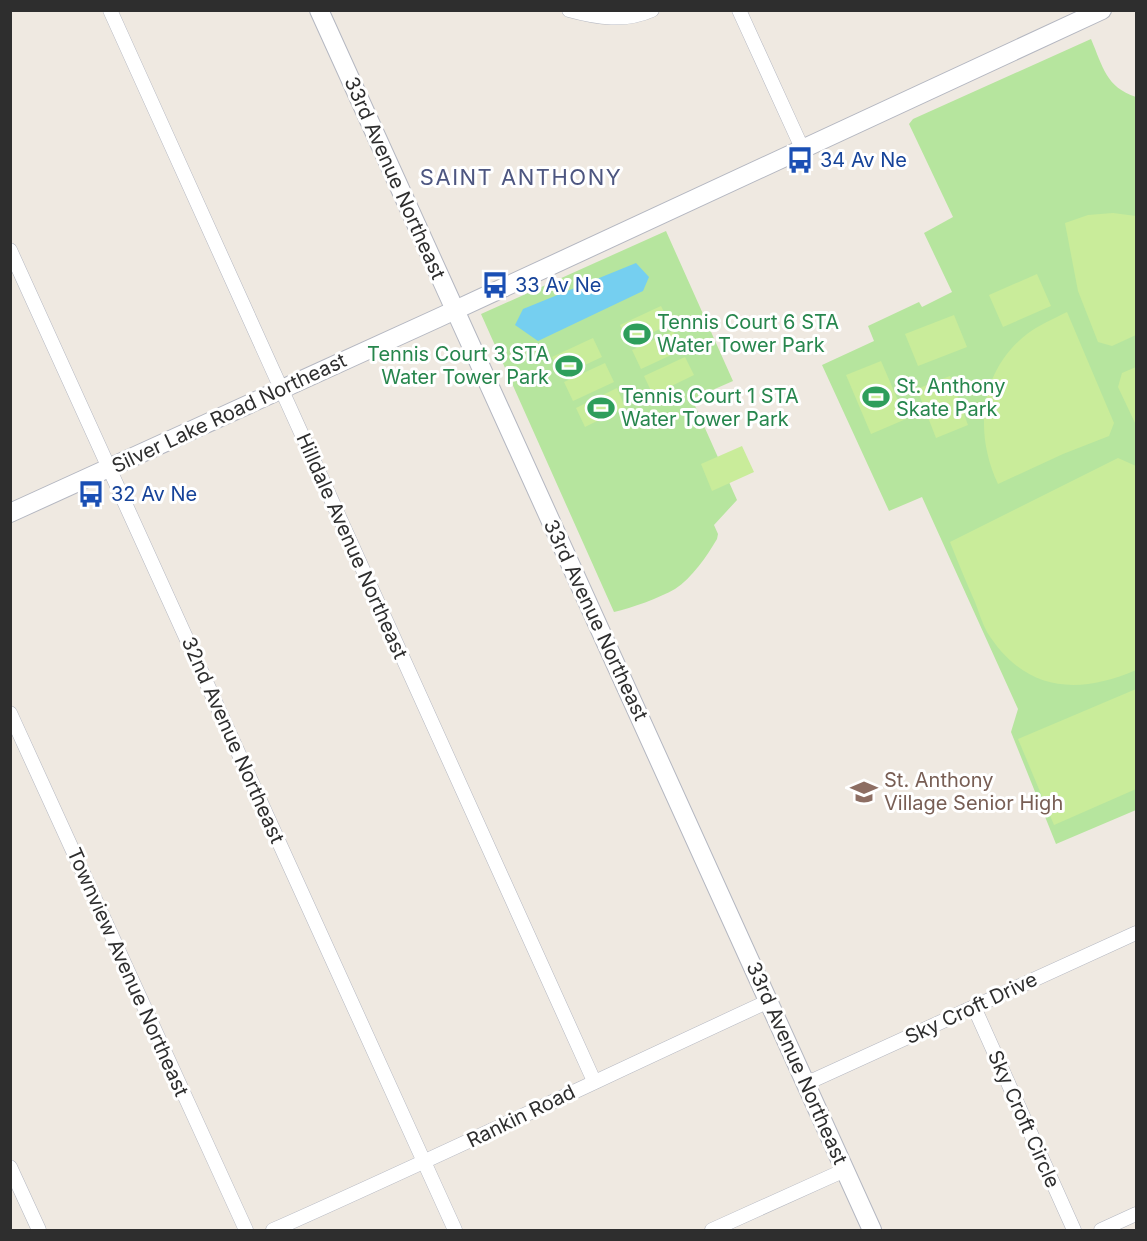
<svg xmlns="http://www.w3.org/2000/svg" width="1147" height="1241" viewBox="0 0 1147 1241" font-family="Inter,sans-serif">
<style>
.green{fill:#b6e59e}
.pitch{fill:#c9ec9a}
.water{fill:#75cff0}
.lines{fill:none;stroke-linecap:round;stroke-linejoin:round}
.street-casing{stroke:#b4b7c1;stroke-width:15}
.secondary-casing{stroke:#b4b7c1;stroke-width:20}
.street{stroke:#fff;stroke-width:14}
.secondary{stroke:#fff;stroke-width:18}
.labels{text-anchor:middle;stroke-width:6;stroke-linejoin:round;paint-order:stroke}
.transit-label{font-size:20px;fill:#164399;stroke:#fff;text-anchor:start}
.street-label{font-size:20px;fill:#2e2e2e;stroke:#fff}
.leisure-label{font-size:20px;fill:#27864d;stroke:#fff;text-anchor:start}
.education-label{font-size:20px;fill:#785e54;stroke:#fff;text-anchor:start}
.quarter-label{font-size:22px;letter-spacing:1.5px;fill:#4d5680;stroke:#fff}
</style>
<rect width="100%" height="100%" fill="#efe9e1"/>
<g class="green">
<path d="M 1091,39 C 1103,67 1106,87 1136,97 L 1136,810 L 1056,844 L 1011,732 L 1018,709 L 922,497 L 889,511 L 822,365 L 874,341 L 868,326 L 919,302 L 922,307 L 952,292 L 924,233 L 953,217 L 909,124 L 913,119 Z"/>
<path d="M 666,231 L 733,381 L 692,399 L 737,500 L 714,525 L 718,534 L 717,539 C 707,556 692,578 675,589 C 659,598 632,608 614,612 L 481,314 Z"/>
</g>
<g class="pitch">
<path d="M 1113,213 L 1136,216 L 1136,335 L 1112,346 L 1098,342 L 1078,291 L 1065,223 L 1088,215 Z"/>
<path d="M 1037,274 L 1051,306 L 1003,327 L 989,295 Z"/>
<path d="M 661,306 L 670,324 L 629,344 L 620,325 Z"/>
<path d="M 1067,312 L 1114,423 L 1109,436 L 1063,454 L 998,484 C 974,433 979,371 1027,334 C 1039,325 1053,319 1067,312 Z"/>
<path d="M 954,315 L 967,347 L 918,366 L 905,334 Z"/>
<path d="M 673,331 L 682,350 L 641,369 L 632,350 Z"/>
<path d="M 593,338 L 602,357 L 561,376 L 552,357 Z"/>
<path d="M 685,357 L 694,375 L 653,395 L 644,376 Z"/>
<path d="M 881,361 L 906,419 L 871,434 L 846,375 Z"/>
<path d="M 605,363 L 614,382 L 573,401 L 564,382 Z"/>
<path d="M 1136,367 L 1136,425 L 1118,387 L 1122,373 Z"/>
<path d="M 950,376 L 968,425 L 936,438 L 917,389 Z"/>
<path d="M 617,388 L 625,407 L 585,427 L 576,408 Z"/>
<path d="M 742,446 L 754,472 L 712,491 L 701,464 Z"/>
<path d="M 1118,458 L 1136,466 L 1136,670 C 1076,696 1024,691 987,632 C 982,623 979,612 975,602 C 966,582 958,562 950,542 Z"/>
<path d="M 1136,689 L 1136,789 L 1054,825 L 1018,739 Z"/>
</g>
<path class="water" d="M 636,263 L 649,277 L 643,291 L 538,341 L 515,325 L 523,309 Z"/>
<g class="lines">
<defs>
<g id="street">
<path d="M 110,10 L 594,1081"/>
<path d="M 569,10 C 598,18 625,22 652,10"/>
<path d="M 739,10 L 802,148"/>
<path d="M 10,250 L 455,1230"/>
<path d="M 10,713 L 246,1230"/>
<path d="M 974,1007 L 1074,1230"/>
<path d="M 805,1084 L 1136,933"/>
<path d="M 10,1167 L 39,1230"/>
<path d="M 273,1230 C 440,1156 604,1077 769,1001"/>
<path d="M 712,1230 L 845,1170"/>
<path d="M 1101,1230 L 1136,1214"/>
</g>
<g id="secondary">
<path d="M 319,10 C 503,417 690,823 872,1230"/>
<path d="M 10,513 L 438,318 L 1102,10"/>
</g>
</defs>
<use href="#street" class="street-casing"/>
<use href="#secondary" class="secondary-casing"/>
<use href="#street" class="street"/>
<use href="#secondary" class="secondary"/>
</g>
<defs>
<symbol id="bus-bare" viewBox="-9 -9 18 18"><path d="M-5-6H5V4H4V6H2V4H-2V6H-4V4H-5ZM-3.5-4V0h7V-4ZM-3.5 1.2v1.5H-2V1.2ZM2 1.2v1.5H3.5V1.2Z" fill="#1a4fb4" stroke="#fff" stroke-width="2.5" paint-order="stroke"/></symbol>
<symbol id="stadium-bare" viewBox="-9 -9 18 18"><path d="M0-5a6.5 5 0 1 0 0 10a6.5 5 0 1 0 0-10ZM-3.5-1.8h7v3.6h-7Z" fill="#2e9e5b" stroke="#fff" stroke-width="2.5" paint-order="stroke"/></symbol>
<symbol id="school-bare" viewBox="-9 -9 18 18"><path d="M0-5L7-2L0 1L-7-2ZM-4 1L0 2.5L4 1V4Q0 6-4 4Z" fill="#8d6e63" stroke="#fff" stroke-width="2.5" paint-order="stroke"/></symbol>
</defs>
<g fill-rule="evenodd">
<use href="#bus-bare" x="781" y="141" width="38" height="38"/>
<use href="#bus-bare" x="476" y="266" width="38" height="38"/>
<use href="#stadium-bare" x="618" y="315" width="38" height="38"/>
<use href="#stadium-bare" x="550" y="347" width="38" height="38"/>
<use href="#stadium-bare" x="857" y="378" width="38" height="38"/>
<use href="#stadium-bare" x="582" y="389" width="38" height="38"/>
<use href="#bus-bare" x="72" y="475" width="38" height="38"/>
<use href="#school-bare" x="845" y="773" width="38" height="38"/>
</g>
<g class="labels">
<g class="transit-label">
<text x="820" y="167">34 Av Ne</text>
<text x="515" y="292">33 Av Ne</text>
<text x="111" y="501">32 Av Ne</text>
</g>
<g class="street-label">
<text transform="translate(395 178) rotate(66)" y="7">33rd Avenue Northeast</text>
<text transform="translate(229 413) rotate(-25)" y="7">Silver Lake Road Northeast</text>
<text transform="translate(352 546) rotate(66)" y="7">Hilldale Avenue Northeast</text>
<text transform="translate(596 620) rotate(65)" y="7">33rd Avenue Northeast</text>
<text transform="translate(233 740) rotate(66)" y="7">32nd Avenue Northeast</text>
<text transform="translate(128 972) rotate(66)" y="7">Townview Avenue Northeast</text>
<text transform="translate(971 1008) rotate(-25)" y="7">Sky Croft Drive</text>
<text transform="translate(797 1063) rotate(66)" y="7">33rd Avenue Northeast</text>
<text transform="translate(521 1116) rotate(-26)" y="7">Rankin Road</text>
<text transform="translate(1024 1119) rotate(66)" y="7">Sky Croft Circle</text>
</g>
<g class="leisure-label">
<text x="657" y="329">Tennis Court 6 STA<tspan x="657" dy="23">Water Tower Park</tspan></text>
<text x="549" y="361" text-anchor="end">Tennis Court 3 STA<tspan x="549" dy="23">Water Tower Park</tspan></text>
<text x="896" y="393">St. Anthony<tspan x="896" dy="23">Skate Park</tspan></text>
<text x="621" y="403">Tennis Court 1 STA<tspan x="621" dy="23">Water Tower Park</tspan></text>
</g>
<g class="education-label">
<text x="884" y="787">St. Anthony<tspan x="884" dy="23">Village Senior High</tspan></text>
</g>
<g class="quarter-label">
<text x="521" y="185">SAINT ANTHONY</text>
</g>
</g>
<rect width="1147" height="1241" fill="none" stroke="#2e2e2e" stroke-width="24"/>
</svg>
